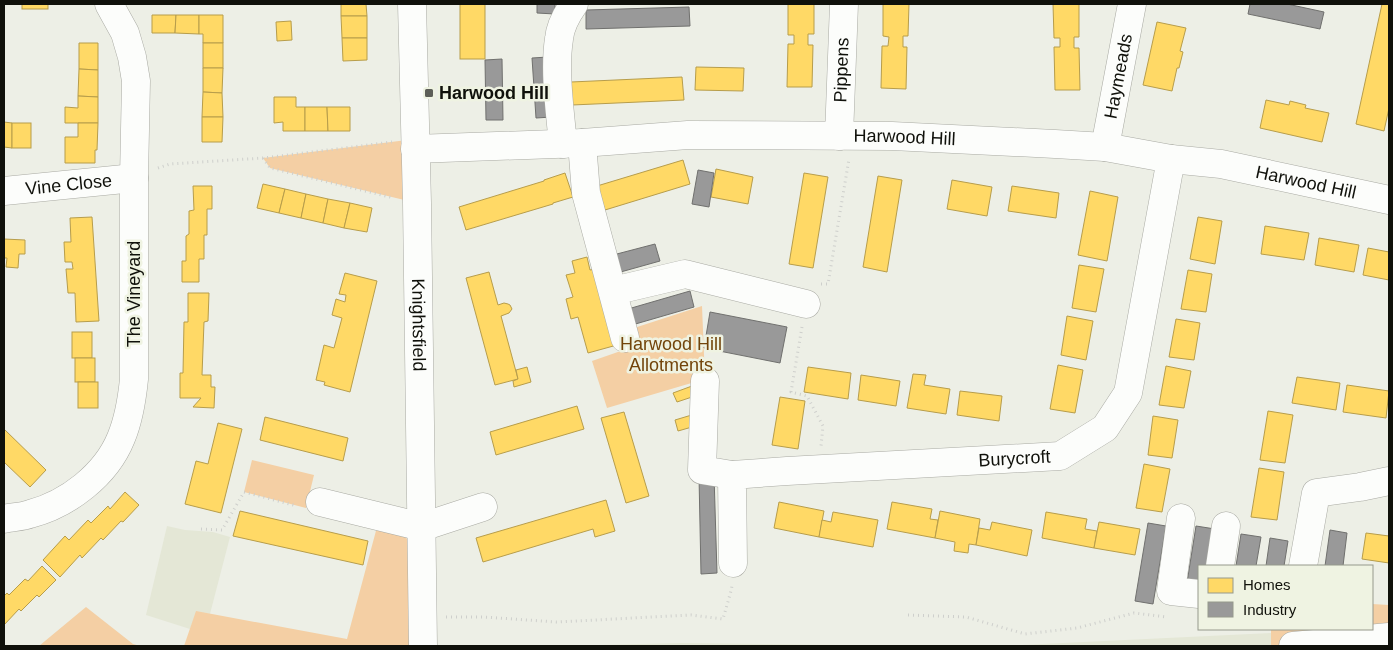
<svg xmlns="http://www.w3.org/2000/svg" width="1393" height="650" viewBox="0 0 1393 650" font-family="Arial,sans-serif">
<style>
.built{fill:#e4e7d6}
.green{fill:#f4cfa4}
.homes{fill:#ffd966;stroke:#b79d4b}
.industry{fill:#999;stroke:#70706e}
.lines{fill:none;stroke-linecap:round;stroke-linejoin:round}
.minor-casing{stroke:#a9aaa3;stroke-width:29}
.path{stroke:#cecfcc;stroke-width:3;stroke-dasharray:1 4;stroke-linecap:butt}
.minor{stroke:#fcfdfb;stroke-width:28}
.poi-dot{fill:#5d5f58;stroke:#eff3e2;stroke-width:2}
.labels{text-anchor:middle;stroke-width:5;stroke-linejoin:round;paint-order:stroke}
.street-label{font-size:18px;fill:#10110b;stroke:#eff3e2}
.poi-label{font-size:18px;font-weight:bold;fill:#10110b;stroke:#eff3e2;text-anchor:start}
.park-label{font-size:18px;fill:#72440a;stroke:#eff3e2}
</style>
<rect width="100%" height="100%" fill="#edefe6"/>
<g class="built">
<path d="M 167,526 L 185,530 L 213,532 L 230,537 L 211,610 L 210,614 L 197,612 L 190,629 L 146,615 Z"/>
<path d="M 1271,633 L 1271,646 L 998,646 Z"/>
<path d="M 682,643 L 919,646 L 556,646 Z"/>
</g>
<g class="green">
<path d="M 415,139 L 417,203 L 270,168 L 263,158 Z"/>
<path d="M 702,306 L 705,379 L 607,408 L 592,361 L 638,345 L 634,328 Z"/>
<path d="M 252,460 L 314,475 L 306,508 L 244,492 Z"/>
<path d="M 377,527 L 404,534 L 411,546 L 413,646 L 184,646 L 196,611 L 347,639 Z"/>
<path d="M 1372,604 L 1389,605 L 1389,646 L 1271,646 L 1271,629 L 1372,629 Z"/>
<path d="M 86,607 L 133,644 L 140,646 L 39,646 Z"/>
</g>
<g class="homes">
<rect x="22" y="4" width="26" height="5"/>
<path d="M 341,4 L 366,4 L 367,16 L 341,16 Z"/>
<rect x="460" y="4" width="25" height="55"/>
<path d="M 788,4 L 814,4 L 814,34 L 808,34 L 808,45 L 813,45 L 812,87 L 787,87 L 788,44 L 794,44 L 794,35 L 788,35 Z"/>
<path d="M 883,4 L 909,4 L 908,36 L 903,36 L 903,47 L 907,47 L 906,89 L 881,88 L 882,46 L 888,46 L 889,37 L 883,36 Z"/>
<path d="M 1053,4 L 1079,4 L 1079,37 L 1074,37 L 1074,48 L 1079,48 L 1080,90 L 1055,90 L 1054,47 L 1060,47 L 1060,38 L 1054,38 Z"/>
<path d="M 1382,4 L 1389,4 L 1389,108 L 1384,131 L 1356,124 Z"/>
<path d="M 152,15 L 176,15 L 175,33 L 152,33 Z"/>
<path d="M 176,15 L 199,15 L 199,34 L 175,33 Z"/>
<path d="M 199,15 L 223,15 L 223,43 L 203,43 L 203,34 L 199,34 Z"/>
<path d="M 341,16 L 367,16 L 367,38 L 342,38 Z"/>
<path d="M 291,21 L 292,40 L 277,41 L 276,22 Z"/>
<path d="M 1157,22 L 1186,28 L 1180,51 L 1183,52 L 1179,68 L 1177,68 L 1172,91 L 1143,85 Z"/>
<path d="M 342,38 L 367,38 L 367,60 L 343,61 Z"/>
<path d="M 79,43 L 98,43 L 98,70 L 79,69 Z"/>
<rect x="203" y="43" width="20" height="25"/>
<path d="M 696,67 L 744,68 L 743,91 L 695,90 Z"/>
<path d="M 203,68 L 223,68 L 222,93 L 203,92 Z"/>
<path d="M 79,69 L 98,70 L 98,97 L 78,96 Z"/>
<path d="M 682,77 L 684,100 L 572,105 L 571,82 Z"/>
<path d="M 203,92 L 222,93 L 223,117 L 202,117 Z"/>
<path d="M 78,96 L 98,97 L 98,123 L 65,123 L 65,107 L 78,108 Z"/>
<path d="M 274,97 L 296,97 L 296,107 L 305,107 L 305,131 L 283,131 L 283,122 L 274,123 Z"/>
<path d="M 1266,100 L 1289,105 L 1290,101 L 1306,105 L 1305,108 L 1329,113 L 1322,142 L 1260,128 Z"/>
<path d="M 305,107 L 327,107 L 328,131 L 305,131 Z"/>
<path d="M 327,107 L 350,107 L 350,131 L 328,131 Z"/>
<path d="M 202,117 L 223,117 L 222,142 L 202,142 Z"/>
<path d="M 4,122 L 12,123 L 12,148 L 4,147 Z"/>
<rect x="12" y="123" width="19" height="25"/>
<path d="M 78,123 L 98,123 L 97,150 L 95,150 L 95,163 L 65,163 L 65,137 L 78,137 Z"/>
<path d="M 683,160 L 690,184 L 605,210 L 597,186 Z"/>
<path d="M 716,169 L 753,177 L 748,204 L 711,197 Z"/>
<path d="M 565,173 L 573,197 L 553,203 L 553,204 L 466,230 L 459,207 L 544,181 L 544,180 Z"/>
<path d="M 804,173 L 828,177 L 813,268 L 789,264 Z"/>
<path d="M 878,176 L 902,180 L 887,272 L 863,267 Z"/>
<path d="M 952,180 L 992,187 L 987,216 L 947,209 Z"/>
<path d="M 263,184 L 285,189 L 279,213 L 257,208 Z"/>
<path d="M 193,186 L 212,186 L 212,209 L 207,209 L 207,235 L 204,235 L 204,259 L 199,259 L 199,282 L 182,282 L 182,261 L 186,261 L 186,236 L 189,234 L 189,211 L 194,210 Z"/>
<path d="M 1012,186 L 1059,193 L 1056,218 L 1008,211 Z"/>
<path d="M 285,189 L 306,194 L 301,218 L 279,213 Z"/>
<path d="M 1090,191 L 1118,197 L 1107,261 L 1078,255 Z"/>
<path d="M 306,194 L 328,199 L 323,223 L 301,218 Z"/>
<path d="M 328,199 L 350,203 L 344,228 L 323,223 Z"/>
<path d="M 350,203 L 372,208 L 367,232 L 344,228 Z"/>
<path d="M 92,217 L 99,321 L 76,322 L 75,293 L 68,293 L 66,269 L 73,269 L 72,262 L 65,262 L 64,242 L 71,242 L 70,218 Z"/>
<path d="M 1198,217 L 1222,221 L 1215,264 L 1190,259 Z"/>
<path d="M 1265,226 L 1309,233 L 1304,260 L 1261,254 Z"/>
<path d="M 1319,238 L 1359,245 L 1354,272 L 1315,265 Z"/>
<path d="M 4,239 L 25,240 L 25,254 L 19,254 L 18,268 L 6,267 L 7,258 L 4,258 Z"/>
<path d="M 1368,248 L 1389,252 L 1389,280 L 1363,275 Z"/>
<path d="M 587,257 L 590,270 L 596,269 L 617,345 L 588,353 L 578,317 L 571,319 L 566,299 L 573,297 L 566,275 L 575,273 L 572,261 Z"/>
<path d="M 1079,265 L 1104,269 L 1096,312 L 1072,308 Z"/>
<path d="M 1188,270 L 1212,274 L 1206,312 L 1181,309 Z"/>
<path d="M 489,272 L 498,305 L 504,303 L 508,304 L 510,305 L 512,309 L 509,313 L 501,316 L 518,379 L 495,385 L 466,278 Z"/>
<path d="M 345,273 L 377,281 L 350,392 L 324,385 L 325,382 L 316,380 L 324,345 L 334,348 L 342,318 L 332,315 L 336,299 L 345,302 L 346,295 L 339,294 Z"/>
<path d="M 188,293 L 209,293 L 208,321 L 204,322 L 202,375 L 211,375 L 211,387 L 215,387 L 214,408 L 193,407 L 201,398 L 180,398 L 180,373 L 183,373 L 184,322 L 188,322 Z"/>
<path d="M 1067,316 L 1093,321 L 1086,360 L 1061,355 Z"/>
<path d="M 1176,319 L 1200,323 L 1194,360 L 1169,357 Z"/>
<rect x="72" y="332" width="20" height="26"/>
<rect x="75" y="358" width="20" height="24"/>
<path d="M 1058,365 L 1083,370 L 1075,413 L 1050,409 Z"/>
<path d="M 1166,366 L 1191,371 L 1184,408 L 1159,405 Z"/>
<path d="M 527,367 L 531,382 L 514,387 L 513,381 L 518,379 L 516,370 Z"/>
<path d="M 808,367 L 851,373 L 848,399 L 804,392 Z"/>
<path d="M 913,374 L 926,375 L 924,385 L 950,389 L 946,414 L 907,408 Z"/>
<path d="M 861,375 L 900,381 L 896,406 L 858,400 Z"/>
<path d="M 1297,377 L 1340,383 L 1336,410 L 1292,403 Z"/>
<rect x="78" y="382" width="20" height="26"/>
<path d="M 1347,385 L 1389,391 L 1386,418 L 1343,412 Z"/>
<path d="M 692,386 L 695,396 L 677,402 L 673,393 Z"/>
<path d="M 960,391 L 1002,396 L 999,421 L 957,415 Z"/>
<path d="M 780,397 L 805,401 L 798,449 L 772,445 Z"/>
<path d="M 577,406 L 584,429 L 496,455 L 490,432 Z"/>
<path d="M 1268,411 L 1293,415 L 1285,463 L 1260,460 Z"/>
<path d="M 624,412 L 649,496 L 626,503 L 601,418 Z"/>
<path d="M 695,414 L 699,425 L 678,431 L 675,420 Z"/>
<path d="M 1153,416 L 1178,420 L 1172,458 L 1148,455 Z"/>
<path d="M 265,417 L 348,438 L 343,461 L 260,440 Z"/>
<path d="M 218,423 L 242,429 L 221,513 L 185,504 L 196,461 L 208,464 Z"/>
<path d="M 4,429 L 46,470 L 30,487 L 4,462 Z"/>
<path d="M 1144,464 L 1170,469 L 1162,512 L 1136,508 Z"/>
<path d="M 1259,468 L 1284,472 L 1277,520 L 1251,517 Z"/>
<path d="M 125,492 L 139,505 L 123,522 L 121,521 L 103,540 L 101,538 L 82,558 L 80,555 L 60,577 L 43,560 L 65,536 L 69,540 L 88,520 L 91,523 L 108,506 L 110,509 Z"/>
<path d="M 606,500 L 615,531 L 595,537 L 593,529 L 483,562 L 476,538 Z"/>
<path d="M 779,502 L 824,511 L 819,537 L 774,528 Z"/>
<path d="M 892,502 L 932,509 L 930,519 L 938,520 L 935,538 L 887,529 Z"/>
<path d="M 240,511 L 368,541 L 363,565 L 233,536 Z"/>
<path d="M 940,511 L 980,519 L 976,545 L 969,544 L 968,553 L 954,551 L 955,542 L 935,538 Z"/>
<path d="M 833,512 L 878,520 L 873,547 L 819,537 L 822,520 L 831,522 Z"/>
<path d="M 1046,512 L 1087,519 L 1085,529 L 1097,531 L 1094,548 L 1042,538 Z"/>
<path d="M 992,522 L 1032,530 L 1027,556 L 976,545 L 979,528 L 990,530 Z"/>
<path d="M 1099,522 L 1140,529 L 1135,555 L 1094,548 Z"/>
<path d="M 1366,533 L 1389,536 L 1389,563 L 1362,559 Z"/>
<path d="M 42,566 L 56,580 L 39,597 L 37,595 L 21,611 L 19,609 L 4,625 L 4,596 L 7,593 L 9,595 L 25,579 L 28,581 Z"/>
</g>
<g class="industry">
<path d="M 537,4 L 555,4 L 555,14 L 537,13 Z"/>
<path d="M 1250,4 L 1287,4 L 1324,12 L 1320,29 L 1248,14 Z"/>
<path d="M 689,7 L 690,26 L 586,29 L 586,10 Z"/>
<path d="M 548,57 L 552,117 L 536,118 L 532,58 Z"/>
<path d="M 502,59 L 503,120 L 486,120 L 485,60 Z"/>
<path d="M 698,170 L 714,173 L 709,207 L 692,204 Z"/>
<path d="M 655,244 L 660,261 L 617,273 L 613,255 Z"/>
<path d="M 690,291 L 694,307 L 632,325 L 628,309 Z"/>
<path d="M 710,312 L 787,327 L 780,363 L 704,348 Z"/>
<path d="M 714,475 L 717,573 L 701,574 L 699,476 Z"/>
<path d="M 1148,523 L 1166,526 L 1153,604 L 1135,601 Z"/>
<path d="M 1196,526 L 1215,529 L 1209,566 L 1199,566 L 1199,592 L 1186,589 Z"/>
<path d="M 1330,530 L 1347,533 L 1343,566 L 1325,566 Z"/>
<path d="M 1241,534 L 1261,537 L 1256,566 L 1236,566 Z"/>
<path d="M 1270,538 L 1288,541 L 1284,566 L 1266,566 Z"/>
</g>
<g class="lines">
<defs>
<g id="minor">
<path id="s1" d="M 412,4 L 417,203 L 423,646"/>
<path id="s2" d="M 839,136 L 844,4"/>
<path d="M 582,143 L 586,193 L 625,338"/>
<path d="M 563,144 C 560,112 554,70 559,39 C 560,26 567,14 574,4"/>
<path id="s3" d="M 1105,147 L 1132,4"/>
<path id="s4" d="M 415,149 L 582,143 L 688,135 L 892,136 L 1055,144 L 1105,147 L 1171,159 L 1221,164 L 1389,200"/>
<path id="s5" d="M 4,191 L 134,178"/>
<path d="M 613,291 L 685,274 L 806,304"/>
<path d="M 705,381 L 702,470 L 732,475"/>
<path d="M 320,502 L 422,527 L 483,507"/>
<path d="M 1181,518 L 1171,591 L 1199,594"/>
<path d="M 4,519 C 12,517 22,517 30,514 C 68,504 106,475 121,438 C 129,419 132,399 134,379 L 134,178 L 136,81 L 132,57 L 125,33 L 109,4"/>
<path id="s6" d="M 733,563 L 732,475 L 787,471 L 1060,456 L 1105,428 L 1128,393 L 1171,159"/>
<path d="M 1220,566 L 1226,526"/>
<path d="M 1303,566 L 1316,493 L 1360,487 L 1389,481"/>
<path d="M 1293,646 L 1389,637"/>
</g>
</defs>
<use href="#minor" class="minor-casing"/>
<g class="path">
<path d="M 263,158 L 270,168 L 394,198"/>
<path d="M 158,168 L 170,164 L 263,158 L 392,142"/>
<path d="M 821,284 L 828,284 L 849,159"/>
<path d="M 802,327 L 791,392 L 807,396 L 823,426 L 821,446"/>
<path d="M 201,529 L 222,530 L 244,492 L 297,506"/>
<path d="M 908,615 L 966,617 L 1025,634 L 1077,628 L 1134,613 L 1167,617"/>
<path d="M 446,617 L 484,617 L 556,622 L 691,615 L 723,619 L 731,591 L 732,586"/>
</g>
<use href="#minor" class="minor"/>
</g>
<rect class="poi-dot" x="424" y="88" width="10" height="10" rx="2.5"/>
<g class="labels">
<g class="street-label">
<text dy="6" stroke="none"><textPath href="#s2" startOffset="66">Pippens</textPath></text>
<text dy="6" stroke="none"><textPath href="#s3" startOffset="72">Haymeads</textPath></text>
<text dy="6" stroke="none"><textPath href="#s4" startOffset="490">Harwood Hill</textPath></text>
<text dy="6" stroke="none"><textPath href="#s4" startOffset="895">Harwood Hill</textPath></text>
<text dy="6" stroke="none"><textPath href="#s5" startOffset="65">Vine Close</textPath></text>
<text transform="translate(134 294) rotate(-90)" y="6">The Vineyard</text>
<text dy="6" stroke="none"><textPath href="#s1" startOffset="321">Knightsfield</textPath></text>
<text dy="6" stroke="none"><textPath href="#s6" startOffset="371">Burycroft</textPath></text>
</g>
<g class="poi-label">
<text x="439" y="99">Harwood Hill</text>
</g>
<g class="park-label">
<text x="671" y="350">Harwood Hill<tspan x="671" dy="21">Allotments</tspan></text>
</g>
</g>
<rect width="1393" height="650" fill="none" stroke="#10110b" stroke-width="10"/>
<rect x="1198" y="565" width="175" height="65" fill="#eff3e2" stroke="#96998c"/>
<rect x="1208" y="578" width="25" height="15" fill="#ffd966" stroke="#96998c"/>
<text x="1243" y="590" font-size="15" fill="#10110b">Homes</text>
<rect x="1208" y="602" width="25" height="15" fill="#999999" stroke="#96998c"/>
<text x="1243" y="615" font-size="15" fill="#10110b">Industry</text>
</svg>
